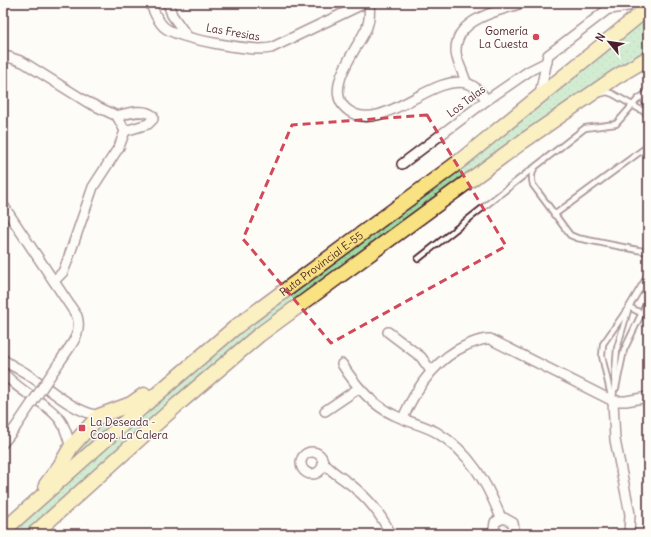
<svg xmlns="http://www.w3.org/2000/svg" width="651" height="537" viewBox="0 0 651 537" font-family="Delius,sans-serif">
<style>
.grass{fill:url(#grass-dots);stroke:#747c66}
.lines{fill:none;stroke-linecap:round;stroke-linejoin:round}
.lane-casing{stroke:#4a1f2b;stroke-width:8}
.street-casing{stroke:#4a1f2b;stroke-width:12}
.primary-casing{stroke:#4a1f2b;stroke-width:17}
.lane{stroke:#fdfcf7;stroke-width:4.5}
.street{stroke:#fdfcf7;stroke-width:9}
.primary{stroke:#f8e281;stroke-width:14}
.street-bridge-casing{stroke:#4a1f2b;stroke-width:12;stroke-linecap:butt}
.street-bridge{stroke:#fdfcf7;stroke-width:9}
.marked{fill:none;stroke:#d1495b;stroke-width:3;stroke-dasharray:8 5;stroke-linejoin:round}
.poi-dot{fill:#d1495b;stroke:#fdfcf7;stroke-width:1.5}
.labels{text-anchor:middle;stroke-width:3;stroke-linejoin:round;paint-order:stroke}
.poi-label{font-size:11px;fill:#4a1f2b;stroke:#fdfcf7;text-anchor:end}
.street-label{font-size:11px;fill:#4a1f2b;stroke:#fdfcf7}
</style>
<defs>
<pattern id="grass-dots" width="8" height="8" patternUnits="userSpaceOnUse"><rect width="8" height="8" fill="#9ddaa2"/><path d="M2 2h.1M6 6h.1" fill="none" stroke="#89bb8c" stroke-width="1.8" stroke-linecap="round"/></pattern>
</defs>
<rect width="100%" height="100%" fill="#fdfcf7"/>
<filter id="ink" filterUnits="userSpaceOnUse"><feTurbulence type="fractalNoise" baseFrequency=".025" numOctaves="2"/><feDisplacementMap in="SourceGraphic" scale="8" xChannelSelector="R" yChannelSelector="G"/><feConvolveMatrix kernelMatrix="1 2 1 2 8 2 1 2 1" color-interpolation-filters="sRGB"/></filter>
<g filter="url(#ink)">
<g class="grass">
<path d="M 648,13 L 648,53 L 493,157 L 65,499 L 26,534 L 7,534 L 188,372 Z"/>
<path d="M 123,414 L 123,415 L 71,461 L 72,454 L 102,421 Z"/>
</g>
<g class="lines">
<defs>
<g id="lane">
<path d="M 648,92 L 638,99 L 616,124 L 585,128 L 535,167 C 531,173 531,178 533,185 L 570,235 L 577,238 L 648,252"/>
<path d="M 648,93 L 644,100 L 648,109"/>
<path d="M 600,94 L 607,92 L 613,94 L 648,114"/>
<path d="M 554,215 L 648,146"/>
<path d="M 418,259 L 532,169"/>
<path d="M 616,388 L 624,350 L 648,300"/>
<path d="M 611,396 L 602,356 L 603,344 L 629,307 L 641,313"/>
<path d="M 613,401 L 617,348 L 629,307 L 648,275"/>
</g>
<g id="street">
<path d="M 150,3 C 154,11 157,21 164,27 C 178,39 253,52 271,48 L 365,3"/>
<path d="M 168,3 L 172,15 L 187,36"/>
<path d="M 369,3 C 370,12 370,19 367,27 C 358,49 320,91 349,111 C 383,135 433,71 469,84 C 477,87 482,94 487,100"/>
<path d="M 611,9 L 644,3"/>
<path d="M 3,55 L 23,62 L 87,102 L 117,116 L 125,131 L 119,147 L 93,187 L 67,262 L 63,272 L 54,281"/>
<path d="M 466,83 C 464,73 455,59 456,50 C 456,18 499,11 522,3"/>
<path d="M 540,94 L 548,55 L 616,3"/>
<path d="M 117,116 C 128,113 145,108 153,116 L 153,119 L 148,124 L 125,131"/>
<path d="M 402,164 L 487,100 L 529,71 L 547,62"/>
<path d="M 3,205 L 77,316 C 82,333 72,344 63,357"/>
<path d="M 388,332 L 421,357 L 431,371"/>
<path d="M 3,359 C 10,366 19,368 27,374 C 51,389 70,410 99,416"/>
<path d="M 342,364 C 355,385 372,405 394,415 C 408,422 423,425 436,432 C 470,452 487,483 501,518"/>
<path d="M 3,372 C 18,392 51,404 62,423 C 66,430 68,439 71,447"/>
<path d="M 613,401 L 615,440 L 630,514 L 629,534"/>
<path d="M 325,411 L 359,388"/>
<path d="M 403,418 C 416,388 435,359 467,345 C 475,342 482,338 490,339 L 613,401 L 626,401 L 648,397"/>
<path d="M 3,443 L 15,428"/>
<circle cx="312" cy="463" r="11"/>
<path d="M 323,462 C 330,471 341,477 350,484 C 369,499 379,512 391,534"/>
<path d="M 495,534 L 494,529 L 495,522 L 504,518 L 513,523 L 514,529 L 513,534"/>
</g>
<g id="primary">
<path d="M 46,485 L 60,466 L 71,447 L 99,416 L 131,404 L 144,395"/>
<path id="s1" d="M 3,531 L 142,407 L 237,326 L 460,161 L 648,8"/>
<path d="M 34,534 L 178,404 L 259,335 L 522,142 L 616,77 L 648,58"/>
</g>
</defs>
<use href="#lane" class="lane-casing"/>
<use href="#street" class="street-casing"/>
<use href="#primary" class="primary-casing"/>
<use href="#lane" class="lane"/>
<use href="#street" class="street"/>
<use href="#primary" class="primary"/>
<defs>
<path id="street-bridge" d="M 15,428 L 63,357"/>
</defs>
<use href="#street-bridge" class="street-bridge-casing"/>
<use href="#street-bridge" class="street-bridge"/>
</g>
</g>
<path d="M0 0H651V537H0ZM 427,115 L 506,246 L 331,343 L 243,239 L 292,125 Z" fill="#fdfcf7" fill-opacity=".55" fill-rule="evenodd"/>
<path class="marked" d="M 427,115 L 506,246 L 331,343 L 243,239 L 292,125 Z"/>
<g class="poi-dot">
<circle cx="536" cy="37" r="4"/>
<rect x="78" y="424" width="8" height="8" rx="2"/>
</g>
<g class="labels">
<g class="poi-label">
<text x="528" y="35">Gomería<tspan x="528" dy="13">La Cuesta</tspan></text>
<text x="90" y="426" text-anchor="start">La Deseada -<tspan x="90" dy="13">Coop. La Calera</tspan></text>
</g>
<g class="street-label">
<text transform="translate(233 32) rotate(10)" y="4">Las Fresias</text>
<text transform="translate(466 101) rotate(-37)" y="4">Los Talas</text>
<text dy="4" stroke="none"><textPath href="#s1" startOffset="416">Ruta Provincial E-55</textPath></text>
</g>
</g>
<rect width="651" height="537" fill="none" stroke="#fdfcf7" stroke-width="16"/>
<rect x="8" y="8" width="635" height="521" fill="none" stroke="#4a1f2b" stroke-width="1.5" filter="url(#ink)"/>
<g transform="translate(609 42) rotate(299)" stroke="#fdfcf7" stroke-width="3" paint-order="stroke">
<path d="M0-3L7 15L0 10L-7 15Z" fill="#4a1f2b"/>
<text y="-6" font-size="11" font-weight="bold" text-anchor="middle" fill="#4a1f2b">N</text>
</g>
</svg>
